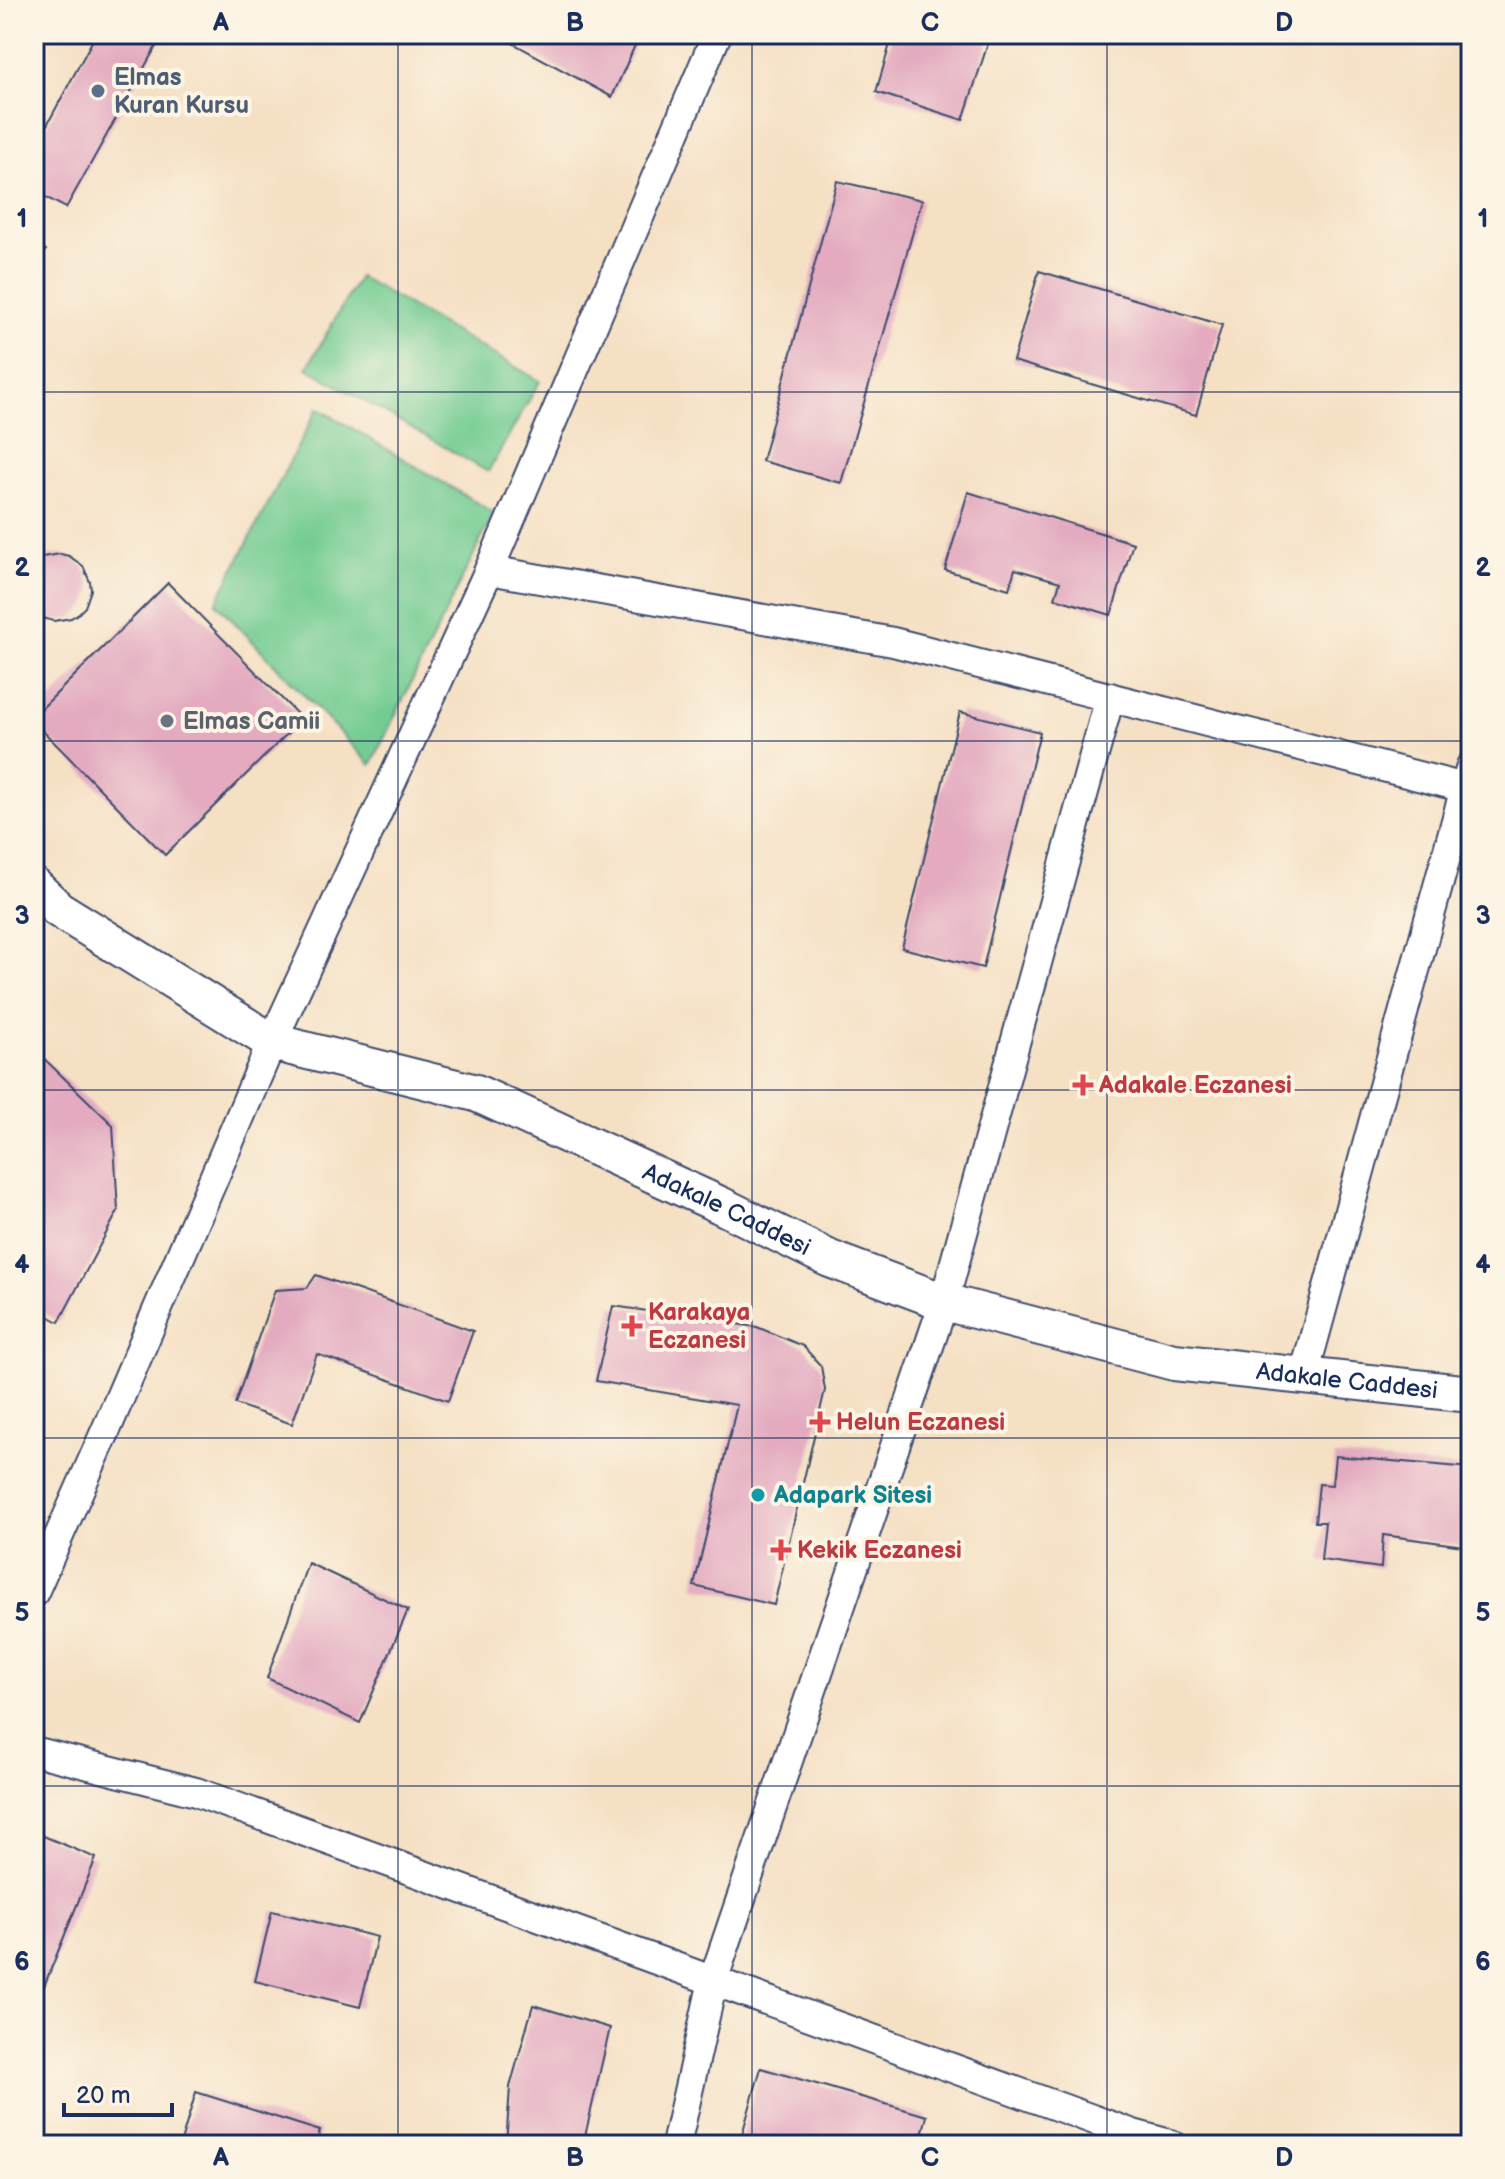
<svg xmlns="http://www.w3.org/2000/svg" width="1505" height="2179" viewBox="0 0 1505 2179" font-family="'Balsamiq Sans',sans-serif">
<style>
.green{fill:#73cc92;stroke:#477e78;stroke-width:2}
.building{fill:#e3aac0}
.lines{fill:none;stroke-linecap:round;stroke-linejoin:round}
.minor-casing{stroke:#3c4a6d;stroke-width:32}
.tertiary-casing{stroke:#3c4a6d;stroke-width:40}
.minor{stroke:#fff;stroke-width:28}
.tertiary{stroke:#fff;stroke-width:36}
.grid{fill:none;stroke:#1b2f5e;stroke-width:2;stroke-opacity:0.55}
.service-dot{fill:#5c6f8a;stroke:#fcf5e5;stroke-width:3}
.worship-dot{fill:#6b7280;stroke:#fcf5e5;stroke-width:3}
.health-dot{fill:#e0444e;stroke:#fcf5e5;stroke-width:3}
.culture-dot{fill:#0f9aa8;stroke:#fcf5e5;stroke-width:3}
.labels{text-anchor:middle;stroke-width:8;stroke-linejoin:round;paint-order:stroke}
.service-label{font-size:24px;font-weight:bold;fill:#4e5e75;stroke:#fcf5e5;text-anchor:start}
.worship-label{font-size:24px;font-weight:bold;fill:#5b616d;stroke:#fcf5e5;text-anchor:start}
.health-label{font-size:24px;font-weight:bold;fill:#be3a42;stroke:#fcf5e5;text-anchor:start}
.street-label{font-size:24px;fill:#1b2f5e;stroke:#fcf5e5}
.culture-label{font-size:24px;font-weight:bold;fill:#0d838f;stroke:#fcf5e5;text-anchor:start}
.neatline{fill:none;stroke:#1b2f5e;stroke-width:3}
.grid-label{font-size:26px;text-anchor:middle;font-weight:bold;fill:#1b2f5e}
</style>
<rect width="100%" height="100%" fill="#fcf5e5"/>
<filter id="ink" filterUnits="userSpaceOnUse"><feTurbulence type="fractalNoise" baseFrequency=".0125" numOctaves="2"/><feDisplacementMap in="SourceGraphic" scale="16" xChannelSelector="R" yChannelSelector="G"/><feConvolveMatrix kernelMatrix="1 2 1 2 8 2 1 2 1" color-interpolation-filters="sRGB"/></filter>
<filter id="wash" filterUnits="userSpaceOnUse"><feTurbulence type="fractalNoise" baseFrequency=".006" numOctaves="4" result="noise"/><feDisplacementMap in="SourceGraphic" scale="32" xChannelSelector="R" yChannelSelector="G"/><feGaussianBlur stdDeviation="1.8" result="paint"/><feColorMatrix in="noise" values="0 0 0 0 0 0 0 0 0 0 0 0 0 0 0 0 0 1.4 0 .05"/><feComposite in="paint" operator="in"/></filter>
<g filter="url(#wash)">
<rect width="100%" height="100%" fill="#f5e0c4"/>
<g class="green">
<path d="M 359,277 L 540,381 L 488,472 L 307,368 Z"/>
<path d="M 318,408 L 494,513 L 371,765 L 216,603 Z"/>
</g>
<g id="blocks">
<g class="building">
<path d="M 96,34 L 163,34 L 66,208 L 34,191 L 34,149 Z"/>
<path d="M 496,34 L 640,34 L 612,97 Z"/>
<path d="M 893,34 L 991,34 L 963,120 L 876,92 Z"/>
<path d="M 837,181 L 922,200 L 841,483 L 762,461 Z"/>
<path d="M 34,243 L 46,250 L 34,272 Z"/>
<path d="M 1039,271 L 1222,325 L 1196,415 L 1013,361 Z"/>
<path d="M 968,492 L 1133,543 L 1111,615 L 1055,598 L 1060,582 L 1015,569 L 1009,589 L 945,570 Z"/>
<path d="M 60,554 L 69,556 L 83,566 L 90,582 L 91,590 L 85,607 L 79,613 L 71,618 L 54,621 L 46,619 L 34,611 L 34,564 L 43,557 Z"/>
<path d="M 168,583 L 302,719 L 165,855 L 34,722 L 34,716 Z"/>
<path d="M 960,712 L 1040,732 L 983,968 L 902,948 Z"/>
<path d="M 34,1049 L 113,1125 L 118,1211 L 59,1322 L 34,1308 Z"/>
<path d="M 316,1275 L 473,1331 L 448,1401 L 317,1354 L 292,1424 L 235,1404 L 275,1290 L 307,1288 Z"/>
<path d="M 613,1306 L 757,1327 L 803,1346 L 821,1366 L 825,1390 L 774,1605 L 694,1586 L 737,1405 L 596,1381 Z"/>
<path d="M 1335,1456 L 1471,1468 L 1471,1547 L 1383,1535 L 1381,1568 L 1321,1560 L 1325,1522 L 1315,1522 L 1319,1484 L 1332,1485 Z"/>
<path d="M 308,1563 L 408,1610 L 360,1723 L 267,1678 Z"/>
<path d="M 34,1832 L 96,1858 L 38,2001 L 34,1999 Z"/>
<path d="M 272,1911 L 377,1937 L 360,2007 L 255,1981 Z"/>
<path d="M 533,2005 L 610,2028 L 583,2145 L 506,2145 L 510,2087 Z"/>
<path d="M 761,2068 L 927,2116 L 919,2145 L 739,2145 Z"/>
<path d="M 196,2092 L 320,2131 L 315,2145 L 180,2145 Z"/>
</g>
</g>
</g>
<g filter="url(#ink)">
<use href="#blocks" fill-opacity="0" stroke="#3c4a6d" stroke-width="2"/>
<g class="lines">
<defs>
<g id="minor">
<path d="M 489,570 L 893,642 L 1465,788"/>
<path d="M 1304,1375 L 1471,766"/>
<path d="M 34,1592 L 106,1430 L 272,1042 L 489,570 L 717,34"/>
<path d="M 34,1751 L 196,1792 L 1133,2134 L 1173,2145"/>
<path d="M 676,2145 L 713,1981 L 944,1302 L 1110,697"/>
</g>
<g id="tertiary">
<path id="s1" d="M 34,886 L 58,909 L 272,1042 L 476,1093 L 720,1205 L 830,1259 L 944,1302 L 1174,1362 L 1471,1394"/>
</g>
</defs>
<use href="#minor" class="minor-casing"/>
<use href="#tertiary" class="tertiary-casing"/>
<use href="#minor" class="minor"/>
<use href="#tertiary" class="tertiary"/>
</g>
</g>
<path class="grid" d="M 398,34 L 398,2145M 752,34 L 752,2145M 1107,34 L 1107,2145M 34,392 L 1471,392M 34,741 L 1471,741M 34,1090 L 1471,1090M 34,1438 L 1471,1438M 34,1786 L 1471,1786"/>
<circle class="service-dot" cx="98" cy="91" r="8"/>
<circle class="worship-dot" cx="167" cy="721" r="8"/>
<g class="health-dot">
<path d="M1079 1073h8v8h8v8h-8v8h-8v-8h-8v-8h8z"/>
<path d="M628 1314h8v8h8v8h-8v8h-8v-8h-8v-8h8z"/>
<path d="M816 1410h8v8h8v8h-8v8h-8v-8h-8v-8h8z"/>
<path d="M777 1538h8v8h8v8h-8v8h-8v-8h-8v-8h8z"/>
</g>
<circle class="culture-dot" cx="758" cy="1495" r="8"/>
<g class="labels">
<g class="service-label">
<text x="114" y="85">Elmas<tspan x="114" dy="28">Kuran Kursu</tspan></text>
</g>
<g class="worship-label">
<text x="183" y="729">Elmas Camii</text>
</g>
<g class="health-label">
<text x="1099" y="1093">Adakale Eczanesi</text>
<text x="648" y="1320">Karakaya<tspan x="648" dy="28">Eczanesi</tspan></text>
<text x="836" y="1430">Helun Eczanesi</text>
<text x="797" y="1558">Kekik Eczanesi</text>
</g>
<g class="street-label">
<text dy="8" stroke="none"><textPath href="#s1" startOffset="772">Adakale Caddesi</textPath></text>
<text dy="8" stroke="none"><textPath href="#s1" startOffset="1420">Adakale Caddesi</textPath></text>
</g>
<g class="culture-label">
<text x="774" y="1503">Adapark Sitesi</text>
</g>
</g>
<rect width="1505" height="2179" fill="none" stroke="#fcf5e5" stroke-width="88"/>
<path d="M64 2103v12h108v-12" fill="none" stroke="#1b2f5e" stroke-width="4"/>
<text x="76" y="2103" font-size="24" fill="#1b2f5e" stroke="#fcf5e5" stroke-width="6" paint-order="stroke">20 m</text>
<rect x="44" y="44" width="1417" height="2091" class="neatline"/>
<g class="grid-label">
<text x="221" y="31">A</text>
<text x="575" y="31">B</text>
<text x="930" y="31">C</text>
<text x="1284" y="31">D</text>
<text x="22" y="227">1</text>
<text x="1483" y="227">1</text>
<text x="22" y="576">2</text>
<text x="1483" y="576">2</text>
<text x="22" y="924">3</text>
<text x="1483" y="924">3</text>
<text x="22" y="1273">4</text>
<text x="1483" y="1273">4</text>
<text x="22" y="1621">5</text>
<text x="1483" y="1621">5</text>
<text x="22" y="1970">6</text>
<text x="1483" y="1970">6</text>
<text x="221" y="2166">A</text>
<text x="575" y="2166">B</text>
<text x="930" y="2166">C</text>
<text x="1284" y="2166">D</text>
</g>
</svg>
